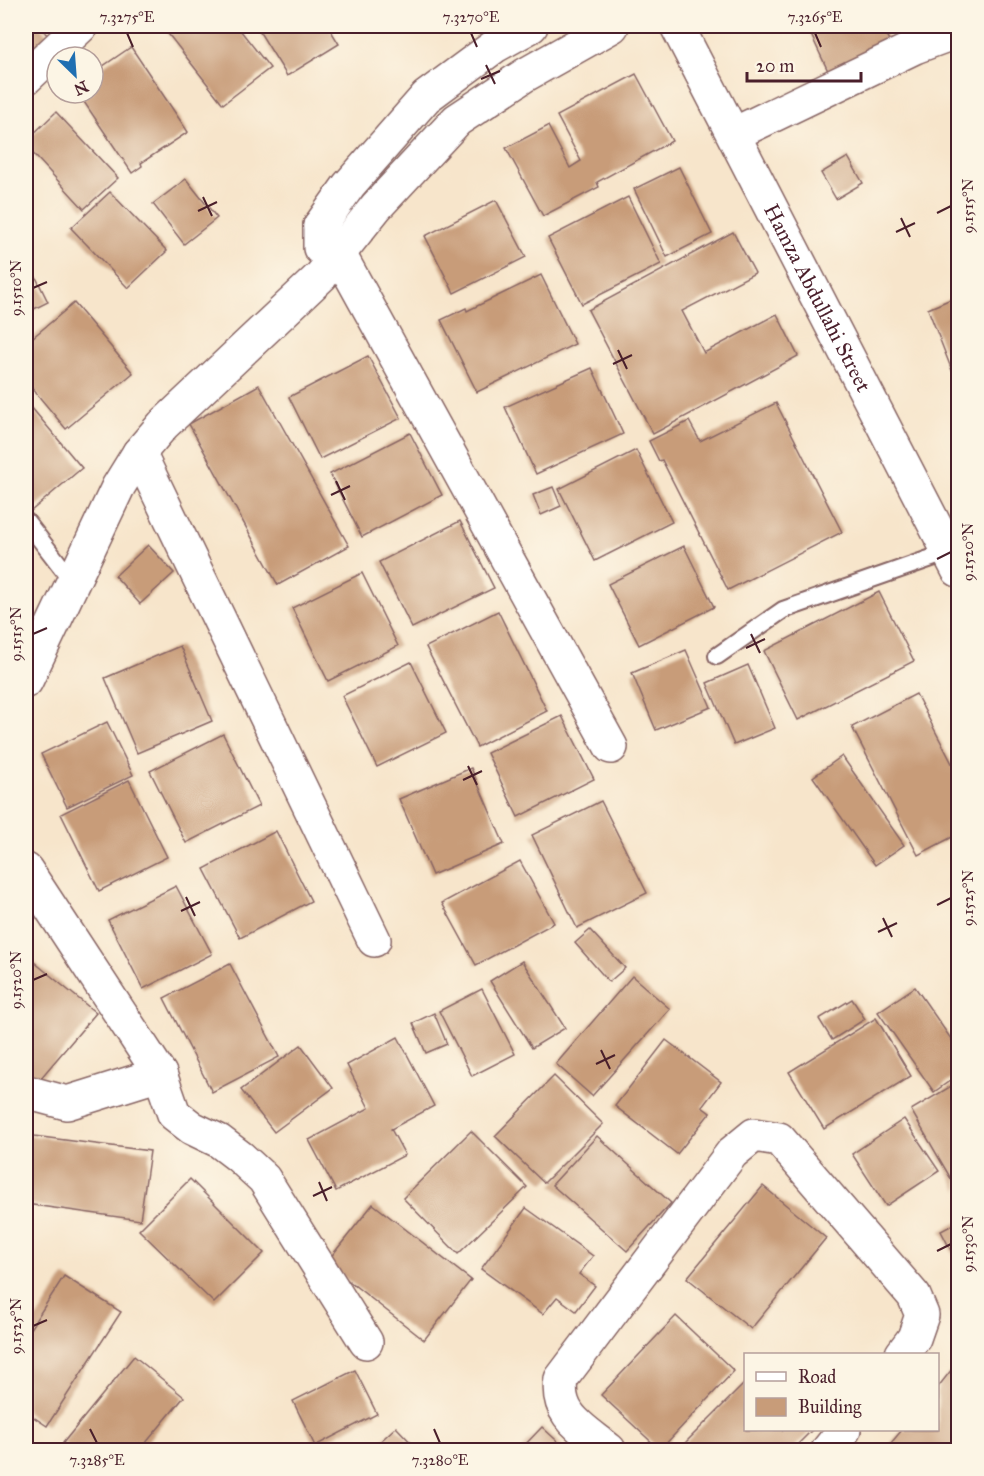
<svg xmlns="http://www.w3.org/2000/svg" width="984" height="1476" viewBox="0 0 984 1476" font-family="'IM FELL Great Primer',serif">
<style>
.building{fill:#c89c79}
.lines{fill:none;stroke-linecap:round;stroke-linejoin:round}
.service-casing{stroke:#876463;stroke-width:20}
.minor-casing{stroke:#876463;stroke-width:36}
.tertiary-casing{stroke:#876463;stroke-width:36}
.service{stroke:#fff;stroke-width:16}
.minor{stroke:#fff;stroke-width:33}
.tertiary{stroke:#fff;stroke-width:33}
.ticks{fill:none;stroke:#4a1f2b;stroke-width:2}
.labels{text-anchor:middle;stroke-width:6;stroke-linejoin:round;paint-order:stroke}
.street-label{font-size:21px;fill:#4a1f2b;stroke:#fcf5e5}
.neatline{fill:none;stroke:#4a1f2b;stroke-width:2}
.ticks-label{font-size:15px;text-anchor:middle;fill:#4a1f2b}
</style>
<rect width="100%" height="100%" fill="#fcf5e5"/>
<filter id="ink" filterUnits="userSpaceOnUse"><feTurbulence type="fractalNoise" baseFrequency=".0167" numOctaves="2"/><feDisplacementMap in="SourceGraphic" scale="12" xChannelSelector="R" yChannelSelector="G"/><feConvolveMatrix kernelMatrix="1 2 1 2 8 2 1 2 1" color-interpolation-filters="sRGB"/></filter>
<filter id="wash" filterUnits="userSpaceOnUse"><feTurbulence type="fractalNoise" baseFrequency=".008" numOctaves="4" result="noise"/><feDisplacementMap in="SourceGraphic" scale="24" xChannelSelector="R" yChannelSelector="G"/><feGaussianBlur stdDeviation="1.35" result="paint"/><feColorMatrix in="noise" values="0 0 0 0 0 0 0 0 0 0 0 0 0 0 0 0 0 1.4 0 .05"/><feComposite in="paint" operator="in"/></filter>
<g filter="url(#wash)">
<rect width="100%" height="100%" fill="#f7e5cb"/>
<g id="blocks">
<g class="building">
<path d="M 26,26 L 39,26 L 49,37 L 26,56 Z"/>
<path d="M 162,26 L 237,26 L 270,68 L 223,104 Z"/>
<path d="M 256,26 L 328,26 L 339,44 L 287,76 Z"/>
<path d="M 807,26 L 882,26 L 891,45 L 829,73 Z"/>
<path d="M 131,47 L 188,132 L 141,163 L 142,166 L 132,173 L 78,93 L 93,93 L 93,73 Z"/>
<path d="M 636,74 L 672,141 L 597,182 L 599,187 L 543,216 L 506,148 L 548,126 L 570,168 L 581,161 L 557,116 Z"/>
<path d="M 56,112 L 118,178 L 84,209 L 26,146 L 26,141 Z"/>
<path d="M 848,157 L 863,183 L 836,199 L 821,173 Z"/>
<path d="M 679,167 L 712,234 L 667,257 L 634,189 Z"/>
<path d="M 186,179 L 217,218 L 184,244 L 153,204 Z"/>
<path d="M 110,192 L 167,251 L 128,288 L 71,228 Z"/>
<path d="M 628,197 L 661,264 L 582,304 L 548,238 Z"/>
<path d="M 496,200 L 526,257 L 454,293 L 425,236 Z"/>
<path d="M 733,232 L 755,273 L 682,311 L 704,353 L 777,314 L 798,356 L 653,434 L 588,310 Z"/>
<path d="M 26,257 L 48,302 L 26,313 Z"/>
<path d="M 541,275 L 575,344 L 477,392 L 441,320 L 466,308 L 467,311 Z"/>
<path d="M 958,296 L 958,386 L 928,309 Z"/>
<path d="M 74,303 L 133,373 L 66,429 L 26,381 L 26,343 Z"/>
<path d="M 368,356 L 401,418 L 320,459 L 289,397 Z"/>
<path d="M 592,368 L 623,434 L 536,474 L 505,407 Z"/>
<path d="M 259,385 L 349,546 L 278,585 L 189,424 Z"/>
<path d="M 26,401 L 82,468 L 31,511 L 26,505 Z"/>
<path d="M 776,403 L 842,532 L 728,590 L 662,460 L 659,461 L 649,441 L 689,421 L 700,441 Z"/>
<path d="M 410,433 L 442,495 L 362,537 L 330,474 Z"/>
<path d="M 636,450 L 672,522 L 595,561 L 559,489 Z"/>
<path d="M 553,487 L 561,506 L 541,515 L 533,495 Z"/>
<path d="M 460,521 L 494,588 L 412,628 L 379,562 Z"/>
<path d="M 148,545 L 174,573 L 140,604 L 115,576 Z"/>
<path d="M 684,546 L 714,607 L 639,645 L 608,584 Z"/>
<path d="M 362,573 L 398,646 L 328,681 L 292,608 Z"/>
<path d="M 879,592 L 914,661 L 798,720 L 764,651 Z"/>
<path d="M 498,611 L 547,711 L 477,747 L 426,647 Z"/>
<path d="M 180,646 L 212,721 L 137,753 L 105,678 Z"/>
<path d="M 686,650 L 711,707 L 656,730 L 632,673 Z"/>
<path d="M 411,662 L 446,733 L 377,767 L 342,696 Z"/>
<path d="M 748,665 L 775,728 L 734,745 L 707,683 Z"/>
<path d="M 916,694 L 958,775 L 958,834 L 918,855 L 852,727 Z"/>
<path d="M 562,716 L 594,779 L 518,817 L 487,753 Z"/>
<path d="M 107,722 L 133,775 L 67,807 L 41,754 Z"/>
<path d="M 223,734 L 259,806 L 186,843 L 150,771 Z"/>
<path d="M 842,756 L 904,845 L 875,865 L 813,777 Z"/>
<path d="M 471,768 L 504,844 L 432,875 L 399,799 Z"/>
<path d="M 129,780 L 167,857 L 99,891 L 61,814 Z"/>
<path d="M 601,801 L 647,893 L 577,928 L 532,835 Z"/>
<path d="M 276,831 L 311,901 L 240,938 L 204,869 Z"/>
<path d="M 520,861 L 554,923 L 476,965 L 442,903 Z"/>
<path d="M 176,886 L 212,954 L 143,989 L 108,920 Z"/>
<path d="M 590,930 L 625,968 L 609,982 L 575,943 Z"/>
<path d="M 522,961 L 565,1028 L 532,1048 L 490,981 Z"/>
<path d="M 34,962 L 96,1013 L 35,1085 L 26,1077 L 26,972 Z"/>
<path d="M 230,964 L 279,1057 L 212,1092 L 164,998 Z"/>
<path d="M 632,976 L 670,1009 L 592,1096 L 556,1064 Z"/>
<path d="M 915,987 L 958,1049 L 958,1075 L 934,1092 L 878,1012 Z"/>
<path d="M 482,989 L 515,1054 L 472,1076 L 439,1011 Z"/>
<path d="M 852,999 L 865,1019 L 832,1040 L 819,1019 Z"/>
<path d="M 434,1013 L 447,1044 L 426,1053 L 413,1023 Z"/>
<path d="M 876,1018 L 911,1076 L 824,1129 L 789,1072 Z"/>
<path d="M 398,1037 L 434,1106 L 391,1129 L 405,1155 L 336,1191 L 309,1140 L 369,1108 L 347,1065 Z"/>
<path d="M 666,1040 L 721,1082 L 702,1107 L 710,1113 L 677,1154 L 615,1106 Z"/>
<path d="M 301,1045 L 333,1088 L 274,1132 L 241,1090 Z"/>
<path d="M 554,1076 L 603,1124 L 544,1183 L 495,1136 Z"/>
<path d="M 958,1082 L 958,1191 L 911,1110 Z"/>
<path d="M 904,1119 L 939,1171 L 886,1206 L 852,1154 Z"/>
<path d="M 471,1131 L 527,1187 L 458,1254 L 403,1198 Z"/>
<path d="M 26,1135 L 150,1151 L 140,1220 L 26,1204 Z"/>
<path d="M 597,1136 L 671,1203 L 627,1251 L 552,1185 Z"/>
<path d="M 190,1179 L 264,1253 L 214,1303 L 139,1230 Z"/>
<path d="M 763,1186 L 826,1238 L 751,1329 L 687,1278 Z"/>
<path d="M 373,1204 L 471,1280 L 424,1340 L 326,1263 Z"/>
<path d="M 526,1208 L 593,1256 L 579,1274 L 595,1286 L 576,1311 L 557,1297 L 543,1314 L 481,1269 Z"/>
<path d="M 958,1222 L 958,1264 L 941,1231 Z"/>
<path d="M 64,1276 L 121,1312 L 47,1426 L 26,1412 L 26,1335 Z"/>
<path d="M 676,1316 L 734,1371 L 660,1450 L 601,1395 Z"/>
<path d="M 134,1356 L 184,1397 L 140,1450 L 72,1450 L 63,1443 Z"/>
<path d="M 956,1364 L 958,1450 L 885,1450 L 902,1430 L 938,1430 L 938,1387 Z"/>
<path d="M 355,1370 L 377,1414 L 315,1446 L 293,1401 Z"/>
<path d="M 746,1382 L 746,1430 L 812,1430 L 792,1450 L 678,1450 Z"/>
<path d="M 396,1427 L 418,1450 L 371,1450 Z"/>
<path d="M 542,1427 L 567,1450 L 520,1450 Z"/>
</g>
</g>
</g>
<g filter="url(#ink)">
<use href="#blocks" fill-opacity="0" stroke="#876463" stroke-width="1.5"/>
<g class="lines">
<defs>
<g id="service">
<path d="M 905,26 L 915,47"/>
<path d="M 26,521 L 73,582"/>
<path d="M 717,656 L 783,610 L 949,552"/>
</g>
<g id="minor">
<path d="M 26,78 L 81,26"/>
<path d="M 734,134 L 915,47 L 958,31"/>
<path d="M 320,226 L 338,252 L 611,747"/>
<path d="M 320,248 L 320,226 L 349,185 L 426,97 L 495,46 L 531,26"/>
<path d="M 139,453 L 374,940"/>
<path d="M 26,681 L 118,487 L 139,453 L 163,425 L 321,276 L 376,207 L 457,120 L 525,75 L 612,26"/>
<path d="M 26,870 L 160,1074 L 174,1114 L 192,1128 L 219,1141 L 240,1157 L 264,1179 L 366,1342"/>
<path d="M 26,1092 L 67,1103 L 160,1074"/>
<path d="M 609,1450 C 584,1429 555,1416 561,1379 L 732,1153 L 754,1135 L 779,1139 L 914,1296 L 922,1315 L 914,1338 L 902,1354"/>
<path d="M 828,1450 L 844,1430"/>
</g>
<g id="tertiary">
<path id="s1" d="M 677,26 L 958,570"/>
</g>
</defs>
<use href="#service" class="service-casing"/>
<use href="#minor" class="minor-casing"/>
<use href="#tertiary" class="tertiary-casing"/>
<use href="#service" class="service"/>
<use href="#minor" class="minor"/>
<use href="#tertiary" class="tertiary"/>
</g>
</g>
<path class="ticks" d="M 127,33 L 133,47M 471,33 L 477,47M 815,33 L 821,47M 486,65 L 495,84M 481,79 L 500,71M 203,197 L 212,216M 198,211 L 217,202M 937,213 L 951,206M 901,218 L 910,237M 896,232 L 915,223M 33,288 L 47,282M 618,350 L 627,369M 613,364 L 632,355M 336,481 L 345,500M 331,495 L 350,486M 937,559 L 951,552M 33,634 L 47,628M 751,634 L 760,653M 746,648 L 765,639M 468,766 L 477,785M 463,780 L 482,771M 186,897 L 195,916M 937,905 L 951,898M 181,911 L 200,902M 883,918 L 892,937M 878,932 L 897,923M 33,980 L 47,974M 601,1050 L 610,1069M 596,1064 L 615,1055M 319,1182 L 327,1201M 313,1196 L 332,1187M 937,1251 L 951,1244M 33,1326 L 47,1320M 90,1429 L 97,1443M 434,1429 L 440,1443"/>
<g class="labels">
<g class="street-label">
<text dy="7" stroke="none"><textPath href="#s1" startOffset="306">Hamza Abdullahi Street</textPath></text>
</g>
</g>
<rect width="984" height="1476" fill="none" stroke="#fcf5e5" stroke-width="66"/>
<rect x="744" y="1353" width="195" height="78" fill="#fcf5e5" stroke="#b59f9b" stroke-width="1.5"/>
<rect x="756" y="1372" width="30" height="9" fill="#ffffff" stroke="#b59f9b" stroke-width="1.5"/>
<text x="798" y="1383" font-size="18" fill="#4a1f2b">Road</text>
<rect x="756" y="1398" width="30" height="18" fill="#c89c79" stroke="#b59f9b" stroke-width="1.5"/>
<text x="798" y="1413" font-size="18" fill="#4a1f2b">Building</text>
<g transform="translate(75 75) rotate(155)"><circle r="28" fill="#fcf5e5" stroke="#b59f9b" stroke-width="1.5"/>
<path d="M0-4.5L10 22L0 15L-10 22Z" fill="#1f6fb2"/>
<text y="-9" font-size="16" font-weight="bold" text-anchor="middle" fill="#4a1f2b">N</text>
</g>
<path d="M747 72v9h114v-9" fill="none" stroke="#4a1f2b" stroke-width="3"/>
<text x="756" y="72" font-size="18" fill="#4a1f2b" stroke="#fcf5e5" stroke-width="4.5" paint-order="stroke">20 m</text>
<rect x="33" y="33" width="918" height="1410" class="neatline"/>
<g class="ticks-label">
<text x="127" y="22">7.3275°E</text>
<text x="471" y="22">7.3270°E</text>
<text x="815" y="22">7.3265°E</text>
<text transform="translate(968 206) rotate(-90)" y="5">9.1515°N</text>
<text transform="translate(16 288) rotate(-90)" y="5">9.1510°N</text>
<text transform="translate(968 552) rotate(-90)" y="5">9.1520°N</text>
<text transform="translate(16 634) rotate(-90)" y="5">9.1515°N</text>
<text transform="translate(968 898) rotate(-90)" y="5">9.1525°N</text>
<text transform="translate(16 980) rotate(-90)" y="5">9.1520°N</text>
<text transform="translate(968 1244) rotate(-90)" y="5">9.1530°N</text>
<text transform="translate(16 1326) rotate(-90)" y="5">9.1525°N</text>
<text x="97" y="1465">7.3285°E</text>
<text x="440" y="1465">7.3280°E</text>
</g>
</svg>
